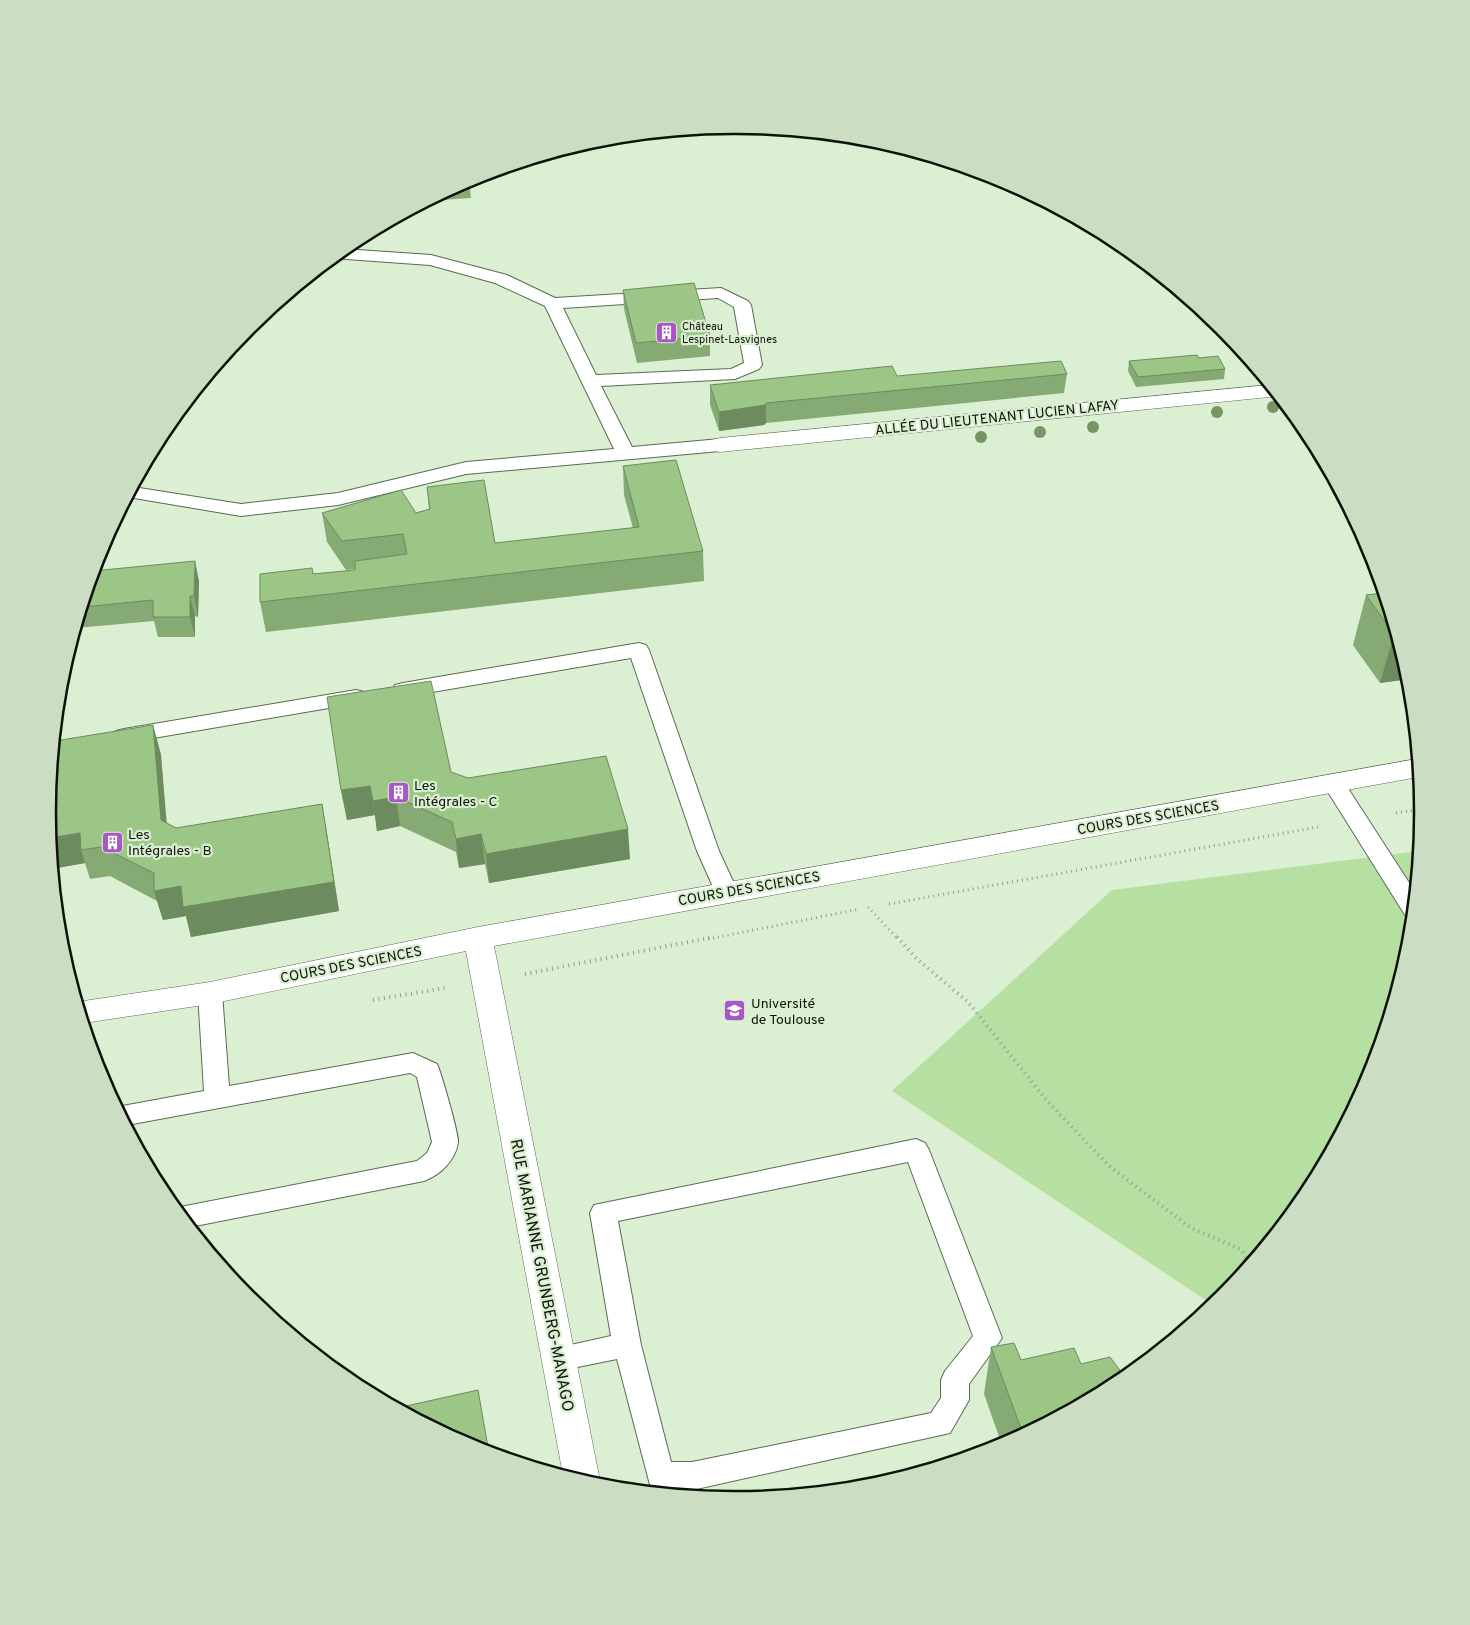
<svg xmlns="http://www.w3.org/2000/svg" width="1470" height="1625" viewBox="0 0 1470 1625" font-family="Overpass,sans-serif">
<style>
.green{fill:#b6dfa2}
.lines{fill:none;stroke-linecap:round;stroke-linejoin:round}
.service-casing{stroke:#5a6b52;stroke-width:2}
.minor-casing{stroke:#5a6b52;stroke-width:1}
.path-far1{stroke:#8f9e88;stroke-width:3;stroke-dasharray:1 4;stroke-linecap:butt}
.path{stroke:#8f9e88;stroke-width:4;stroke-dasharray:1 4.5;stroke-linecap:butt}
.service{fill:#fff;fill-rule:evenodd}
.minor{fill:#fff;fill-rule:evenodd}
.tree{fill:#769563}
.wall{fill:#85aa73}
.shaded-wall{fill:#6c8b5e}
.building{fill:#9bc686;stroke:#6c8b5e}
.labels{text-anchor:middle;stroke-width:4.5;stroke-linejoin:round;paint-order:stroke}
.far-poi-label{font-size:11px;fill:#0d130a;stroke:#dbefd2;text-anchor:start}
.street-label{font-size:14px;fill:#0d130a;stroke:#dbefd2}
.poi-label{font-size:14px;fill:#0d130a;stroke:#dbefd2;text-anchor:start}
.near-street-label{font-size:16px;fill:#0d130a;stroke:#dbefd2}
.rim{fill:none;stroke:#0d130a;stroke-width:2.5}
</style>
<rect width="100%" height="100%" fill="#dbefd2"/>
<path class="green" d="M 1419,851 L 1409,947 L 1370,1076 L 1306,1195 L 1221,1299 L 1213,1305 L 892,1091 L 1112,890 Z"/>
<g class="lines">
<defs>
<g id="service">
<path d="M 343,249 L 431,255 L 507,275 L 555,298 L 721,288 L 748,301 L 751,305 L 762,365 L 759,369 L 735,379 L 601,386 L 632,447 L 720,439 L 727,441 L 729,445 L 727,449 L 720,451 L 466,474 L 338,505 L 241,516 L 128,497 L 133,487 L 241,504 L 338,493 L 466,462 L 614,449 L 545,306 L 495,283 L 430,265 L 332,258 ZM 718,298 L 734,307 L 744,363 L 731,369 L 596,375 L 563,308 Z"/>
<path d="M 639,643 L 646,645 L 649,650 L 719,851 L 738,892 L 734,898 L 726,901 L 718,898 L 697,851 L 631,658 L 403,697 L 395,695 L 392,690 L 395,685 L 403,683 Z"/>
<path d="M 356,690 L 364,692 L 367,697 L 364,702 L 124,743 L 116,741 L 113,736 L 116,731 L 124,729 Z"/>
<path d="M 1334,776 L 1342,779 L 1415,892 L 1412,917 L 1405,915 L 1323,784 L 1326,779 Z"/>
<path d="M 210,984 L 219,986 L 222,993 L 229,1086 L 413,1053 L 437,1064 C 441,1072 459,1135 458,1142 C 456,1160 440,1175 424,1181 L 190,1227 L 175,1208 L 417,1161 L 427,1153 L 432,1142 L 417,1077 L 410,1073 L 127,1125 L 117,1107 L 204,1091 L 198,993 L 201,986 Z"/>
<path d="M 916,1139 L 925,1143 L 929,1150 L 1002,1338 L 969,1384 L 969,1400 L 950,1433 L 692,1490 L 660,1489 L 650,1485 L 617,1359 L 558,1371 L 548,1368 L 544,1359 L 548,1350 L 611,1336 L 590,1213 L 594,1205 ZM 908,1162 L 973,1336 L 945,1371 L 941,1380 L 941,1398 L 931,1413 L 692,1462 L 671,1462 L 641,1345 L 618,1221 Z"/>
</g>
<g id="minor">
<path d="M 1269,385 L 1279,396 L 720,452 L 712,450 L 709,445 L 712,440 L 720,438 Z"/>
<path d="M 1417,759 L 1418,777 L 494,946 L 600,1481 L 598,1486 L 563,1475 L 466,951 L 210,1004 L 84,1023 L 77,1002 L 210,982 L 478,927 Z"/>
</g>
</defs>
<use href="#service" class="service-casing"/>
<use href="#minor" class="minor-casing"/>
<g class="path-far1">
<path d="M 1372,566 L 1375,565"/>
<path d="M 1396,813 L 1422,809"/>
<path d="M 889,904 L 1318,827"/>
<path d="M 868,907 L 898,939"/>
<path d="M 708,939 L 860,909"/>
</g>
<g class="path">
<path d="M 897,937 L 917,959 L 968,1002 L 1048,1102 L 1109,1166 L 1191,1228 L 1242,1250 L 1249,1265"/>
<path d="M 525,974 L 714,937"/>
<path d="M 373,1000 L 445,988"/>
</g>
<use href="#service" class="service"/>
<use href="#minor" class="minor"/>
</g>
<g class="tree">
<circle cx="1273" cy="407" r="6"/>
<circle cx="1217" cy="412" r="6"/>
<circle cx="1093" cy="427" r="6"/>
<circle cx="1040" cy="432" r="6"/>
<circle cx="981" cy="437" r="6"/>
</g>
<g class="wall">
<path d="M 469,179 L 471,198 L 427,201 Z"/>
<path d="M 623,290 L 710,336 L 710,356 L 637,363 L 624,309 Z"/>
<path d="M 1199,358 L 1225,369 L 1224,379 L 1136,387 L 1128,371 L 1129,361 Z"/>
<path d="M 1067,374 L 1064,393 L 766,423 L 764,425 L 719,431 L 710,405 L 710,385 L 897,376 Z"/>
<path d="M 623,466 L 703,551 L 704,581 L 266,632 L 260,602 L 312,568 L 313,574 L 355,570 L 355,569 L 346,570 L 327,542 L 322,513 L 416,513 L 429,509 L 427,487 L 495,543 L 633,528 L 624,495 Z"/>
<path d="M 1345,503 L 1357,525 L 1353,526 L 1343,512 Z"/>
<path d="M 93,571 L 199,581 L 198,617 L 195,616 L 195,637 L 158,637 L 154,621 L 76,628 Z"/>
<path d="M 1383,593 L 1409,679 L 1380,683 L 1353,645 L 1366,595 Z"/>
<path d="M 153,725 L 161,755 L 166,823 L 176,828 L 322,804 L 327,834 L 339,911 L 191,937 L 186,916 L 163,920 L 157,901 L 110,876 L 90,879 L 85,863 L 57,868 Z"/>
<path d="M 451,772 L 630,859 L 489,883 L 485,864 L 459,868 L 456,852 L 400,826 L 377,831 L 375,815 L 347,820 L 341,790 Z"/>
<path d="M 991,1347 L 1021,1360 L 1081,1364 L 1117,1384 L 1002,1445 L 984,1394 Z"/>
</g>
<g class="shaded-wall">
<path d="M 766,403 L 766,423 L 764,425 L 719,431 L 719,412 Z"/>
<path d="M 1354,519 L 1357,525 L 1353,526 Z"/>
<path d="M 195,561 L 199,581 L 198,617 L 194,596 Z"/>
<path d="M 190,596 L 195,616 L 195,637 L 190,617 Z"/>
<path d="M 1396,633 L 1409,679 L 1380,683 L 1394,634 Z"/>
<path d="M 153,725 L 161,755 L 169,850 L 161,820 Z"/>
<path d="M 370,786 L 375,815 L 347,820 L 341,790 Z"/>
<path d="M 396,797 L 400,826 L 377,831 L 373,801 Z"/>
<path d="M 322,804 L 327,834 L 339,911 L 191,937 L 186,916 L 163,920 L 154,891 Z"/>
<path d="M 628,829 L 630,859 L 489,883 L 486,854 Z"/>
<path d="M 80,833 L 81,850 L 85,863 L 57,868 L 51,848 L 50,838 Z"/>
<path d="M 481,834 L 485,864 L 459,868 L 456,839 Z"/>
</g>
<g class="building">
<path d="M 694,283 L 710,336 L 636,343 L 623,290 Z"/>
<path d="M 1197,355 L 1199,358 L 1218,356 L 1225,369 L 1138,377 L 1129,361 Z"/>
<path d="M 1061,361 L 1067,374 L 766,403 L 765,405 L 719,412 L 710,385 L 892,366 L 897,376 Z"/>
<path d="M 676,460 L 703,551 L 260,602 L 260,574 L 312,568 L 313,574 L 355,570 L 355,561 L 407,554 L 403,534 L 342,541 L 322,513 L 401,490 L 416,513 L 430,509 L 427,487 L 484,480 L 495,543 L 639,527 L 623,466 Z"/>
<path d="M 195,561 L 194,596 L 190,596 L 190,617 L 153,617 L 153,600 L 83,607 L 93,571 Z"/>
<path d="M 1383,593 L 1396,633 L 1394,634 L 1366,595 Z"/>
<path d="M 431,681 L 451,772 L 468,778 L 606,756 L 628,829 L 486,854 L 481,834 L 456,839 L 452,822 L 396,797 L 373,801 L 370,786 L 341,790 L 327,697 Z"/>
<path d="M 153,725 L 161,820 L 176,828 L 322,804 L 334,882 L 183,907 L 181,886 L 154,891 L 154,873 L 101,847 L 81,850 L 80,833 L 50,838 L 48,812 L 55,741 Z"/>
<path d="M 1014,1343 L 1021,1360 L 1074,1348 L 1081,1364 L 1110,1357 L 1125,1377 L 1117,1384 L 1023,1434 L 991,1347 Z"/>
<path d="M 478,1390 L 489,1453 L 472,1448 L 397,1408 Z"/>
</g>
<defs>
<symbol id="building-square" viewBox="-11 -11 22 22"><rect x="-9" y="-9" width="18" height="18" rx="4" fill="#a857c7" stroke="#dbefd2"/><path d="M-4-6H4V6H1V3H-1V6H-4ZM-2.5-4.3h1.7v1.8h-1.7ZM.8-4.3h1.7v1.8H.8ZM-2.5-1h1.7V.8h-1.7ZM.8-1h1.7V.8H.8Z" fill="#fff"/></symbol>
<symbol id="university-square" viewBox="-11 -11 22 22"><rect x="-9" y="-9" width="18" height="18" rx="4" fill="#a857c7" stroke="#dbefd2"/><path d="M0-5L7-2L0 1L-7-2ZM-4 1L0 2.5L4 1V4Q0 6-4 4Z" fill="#fff"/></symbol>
</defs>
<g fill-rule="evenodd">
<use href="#building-square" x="654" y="320" width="25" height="25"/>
<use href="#building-square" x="386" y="780" width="25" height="25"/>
<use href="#building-square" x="100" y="830" width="25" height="25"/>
<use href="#university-square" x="722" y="998" width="25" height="25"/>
</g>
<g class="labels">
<g class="far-poi-label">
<text x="682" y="330">Château<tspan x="682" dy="13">Lespinet-Lasvignes</tspan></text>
</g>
<g class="street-label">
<text transform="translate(997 417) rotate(-6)" y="5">ALLÉE DU LIEUTENANT LUCIEN LAFAY</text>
<text transform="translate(1148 817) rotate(-10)" y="5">COURS DES SCIENCES</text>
<text transform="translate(749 888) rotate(-10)" y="5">COURS DES SCIENCES</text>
<text transform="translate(351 964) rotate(-11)" y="5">COURS DES SCIENCES</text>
</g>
<g class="poi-label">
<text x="414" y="790">Les<tspan x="414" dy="16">Intégrales - C</tspan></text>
<text x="128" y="839">Les<tspan x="128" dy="16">Intégrales - B</tspan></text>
<text x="751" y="1008">Université<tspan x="751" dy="16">de Toulouse</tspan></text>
</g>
<g class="near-street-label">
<text transform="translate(543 1275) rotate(79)" y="6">RUE MARIANNE GRUNBERG-MANAGO</text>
</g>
</g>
<path d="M0 0H1470V1625H0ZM734 134H736A678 678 0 0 1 1414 812V813A678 678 0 0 1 736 1491H734A678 678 0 0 1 56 813V812A678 678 0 0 1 734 134Z" fill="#cbddc2" fill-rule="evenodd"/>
<path class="rim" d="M734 134H736A678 678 0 0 1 1414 812V813A678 678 0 0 1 736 1491H734A678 678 0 0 1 56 813V812A678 678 0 0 1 734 134Z"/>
</svg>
